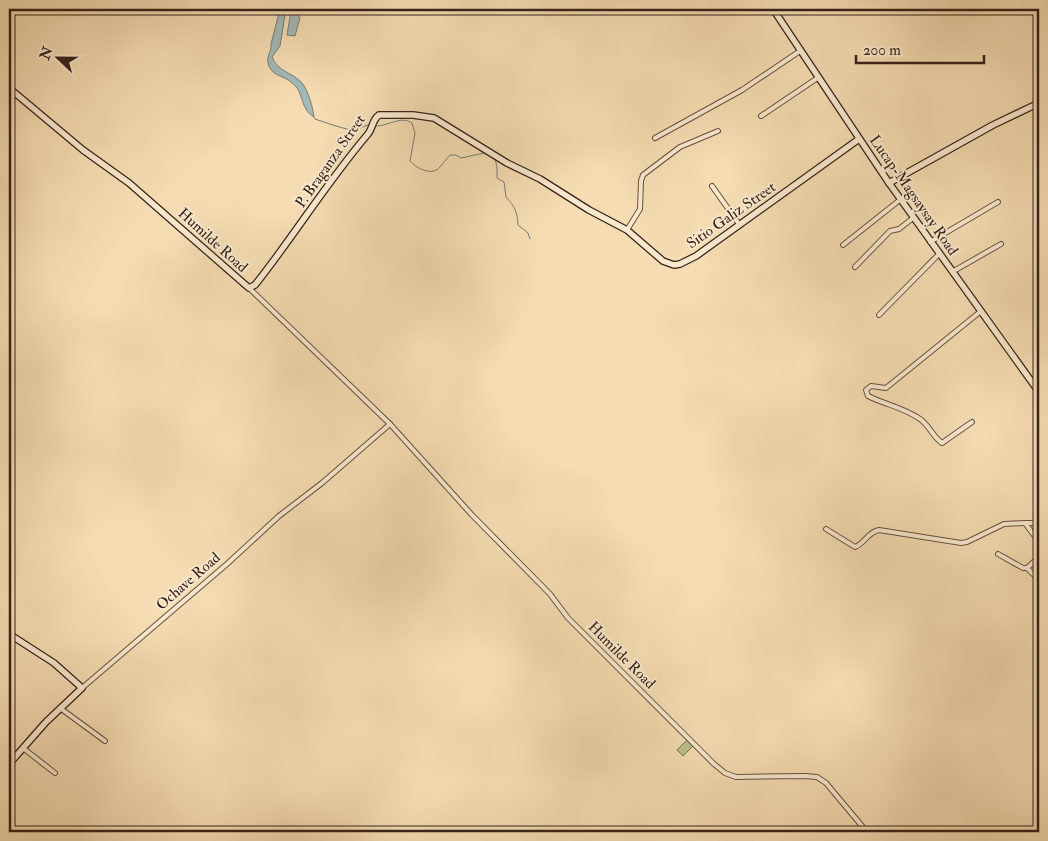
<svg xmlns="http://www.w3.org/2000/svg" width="1048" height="841" viewBox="0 0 1048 841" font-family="'IM FELL Double Pica',serif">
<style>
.green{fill:#bac18e;stroke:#787254}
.water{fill:#a2b9b7;stroke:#777d78}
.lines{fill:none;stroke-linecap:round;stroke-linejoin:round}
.stream{stroke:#777d78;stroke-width:1}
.street-casing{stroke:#665140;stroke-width:6}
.secondary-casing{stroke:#36231a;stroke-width:8}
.street{stroke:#f8e8cd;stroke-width:4}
.secondary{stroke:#f8e8cd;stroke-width:5.5}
.labels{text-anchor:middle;stroke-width:4;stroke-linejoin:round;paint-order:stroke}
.street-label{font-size:15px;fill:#36231a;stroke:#f8e8cd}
</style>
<rect width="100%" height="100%" fill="#f5dcb2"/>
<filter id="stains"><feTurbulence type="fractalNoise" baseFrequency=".004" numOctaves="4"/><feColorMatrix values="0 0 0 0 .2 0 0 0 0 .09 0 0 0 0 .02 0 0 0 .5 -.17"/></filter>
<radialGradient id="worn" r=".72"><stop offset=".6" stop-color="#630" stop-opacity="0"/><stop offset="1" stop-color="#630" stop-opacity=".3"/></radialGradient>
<path class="green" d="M 687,740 L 693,746 L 683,756 L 677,750 Z"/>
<g class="water">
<path d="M 280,9 L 286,9 L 280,46 L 272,57 C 278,72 292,72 302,83 C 308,90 313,108 314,117 C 311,115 307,112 306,109 C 300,99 302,90 291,82 C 284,76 273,76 269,66 C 265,57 272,52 271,44 Z"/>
<path d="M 291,11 L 296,12 L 300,18 L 295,36 L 287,35 Z"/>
</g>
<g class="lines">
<g class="stream">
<path d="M 313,116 L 315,119 C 321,121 349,131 354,130 C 360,129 364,125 370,125"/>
<path d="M 374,126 C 388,127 400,115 412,123 L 415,133 L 410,161 C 416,168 431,176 439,168 C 443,164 446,159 450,155 L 456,155 L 461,158 L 484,153"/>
<path d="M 495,158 L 497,168 L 497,178 L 504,182 L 506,197 C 515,207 517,211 518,225 L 528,233 L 530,239"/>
</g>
<defs>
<g id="street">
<path d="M 761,116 L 819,77"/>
<path d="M 655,138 L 742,90 L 800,51"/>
<path d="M 712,186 L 739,224"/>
<path d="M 627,230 L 640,209 L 641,181 L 643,175 L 680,147 L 718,131"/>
<path d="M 930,242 L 998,202"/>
<path d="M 843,245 L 901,199"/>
<path d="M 855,267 L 890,231 L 899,229 L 913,218"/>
<path d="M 952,272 L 1001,244"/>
<path d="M 249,288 L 390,424 L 472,515 L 550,594 L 568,618 L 714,764 L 725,773 L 736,777 L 805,776 L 817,777 L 826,783 L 867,832"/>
<path d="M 879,315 L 939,254"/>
<path d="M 972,422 L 942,443 C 933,437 929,425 920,419 C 903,407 886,405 868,396 L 866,390 L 871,386 L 886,388 L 981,311"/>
<path d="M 1039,523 L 1025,523 L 1039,542"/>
<path d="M 826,529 L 855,547 C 865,543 868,532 879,530 L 961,543 L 967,542 L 1004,524 L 1025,523"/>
<path d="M 998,554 L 1023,568 L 1027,568"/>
<path d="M 1039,557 L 1027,568 L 1039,580"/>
<path d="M 82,688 L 227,564 L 279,516 L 322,483 L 390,424"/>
<path d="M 60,708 L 105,741"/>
<path d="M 23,748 L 55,773"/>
</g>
<g id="secondary">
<path d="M 773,9 L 889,183 L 1039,392"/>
<path d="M 9,88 L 83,150 L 129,183 L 249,288 L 255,285 C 294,236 327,182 368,134 C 373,128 372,120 379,115 L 413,115 L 434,118 L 507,163 L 540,179 L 589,210 L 627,230 L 663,261 L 674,265 L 680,264 L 696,256 L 859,139"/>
<path d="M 889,183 L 993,125 L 1039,103"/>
<path d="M 9,634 L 54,663 L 82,688 L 46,722 L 9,764"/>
</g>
</defs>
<use href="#street" class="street-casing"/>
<use href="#secondary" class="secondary-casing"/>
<use href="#street" class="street"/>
<use href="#secondary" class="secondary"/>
</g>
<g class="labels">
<g class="street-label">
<text transform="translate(330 161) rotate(-55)" y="5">P. Braganza Street</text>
<text transform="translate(914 195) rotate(55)" y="5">Lucap-Magsaysay Road</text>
<text transform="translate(731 215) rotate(-35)" y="5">Sitio Galiz Street</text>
<text transform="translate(213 240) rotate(42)" y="5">Humilde Road</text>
<text transform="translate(188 581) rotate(-41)" y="5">Ochave Road</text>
<text transform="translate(622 655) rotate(45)" y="5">Humilde Road</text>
</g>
</g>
<rect width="1048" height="841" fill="none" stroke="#f5dcb2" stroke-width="30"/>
<rect x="10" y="10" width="1028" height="821" fill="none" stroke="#36231a" stroke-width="2.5"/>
<rect x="15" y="15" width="1018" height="811" fill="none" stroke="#36231a"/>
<g transform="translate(58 58) rotate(292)" stroke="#f8e8cd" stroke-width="4" paint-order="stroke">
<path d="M0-4L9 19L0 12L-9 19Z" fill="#36231a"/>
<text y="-8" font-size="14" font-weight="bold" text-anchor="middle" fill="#36231a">N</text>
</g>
<path d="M856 55v8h128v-8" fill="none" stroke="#36231a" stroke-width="2.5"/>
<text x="863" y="55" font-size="15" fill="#36231a" stroke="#f8e8cd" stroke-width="4" paint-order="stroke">200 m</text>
<rect width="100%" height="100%" filter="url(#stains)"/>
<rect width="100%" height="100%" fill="url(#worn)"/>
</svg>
